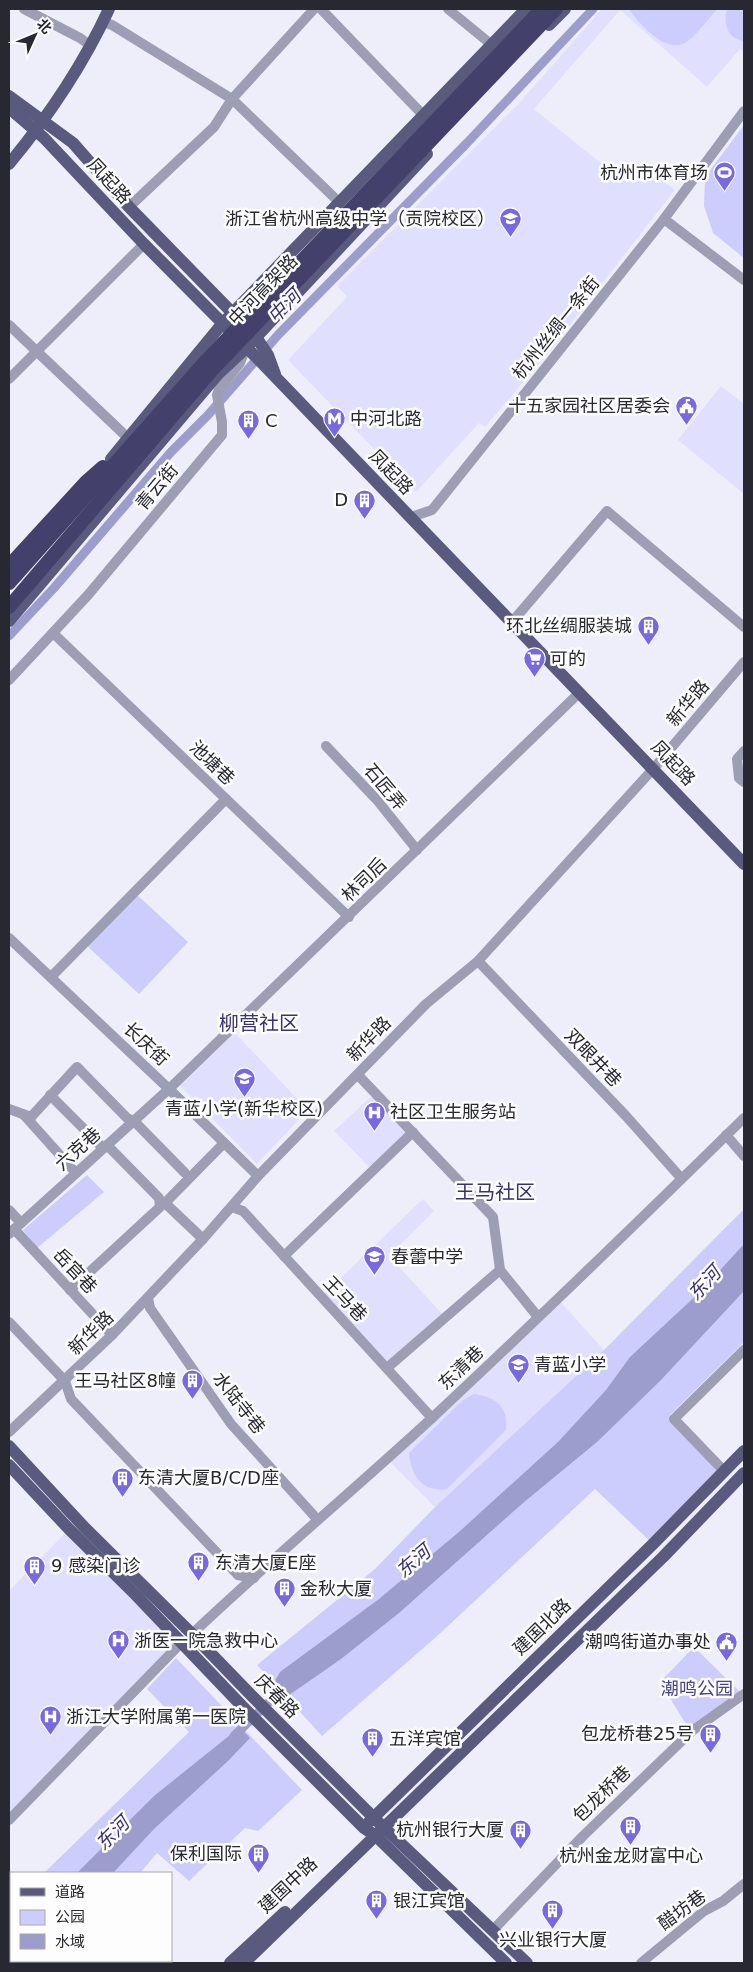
<svg xmlns="http://www.w3.org/2000/svg" width="753" height="1972" viewBox="0 0 753 1972" font-family="'DejaVu Sans','Noto Sans SC',sans-serif">
<style>
.built{fill:#e0e0fe}
.green{fill:#ccccfd}
.water{fill:#9d9dcd}
.lines{fill:none;stroke-linecap:round;stroke-linejoin:round}
.canal{stroke:#9d9dcd;stroke-width:9}
.minor{stroke:#9d9db3;stroke-width:10}
.major{stroke:#5a597e;stroke-width:12}
.highway{stroke:#43416b;stroke-width:14}
.labels{text-anchor:middle;stroke-width:5;stroke-linejoin:round;paint-order:stroke}
.poi-label{font-size:18px;fill:#282832;stroke:#fdfdfd;text-anchor:start}
.street-label{font-size:18px;fill:#282832;stroke:#fdfdfd}
.park-label{font-size:18px;fill:#494482;stroke:#fdfdfd}
.water-label{font-size:19px;font-style:italic;fill:#38326e;stroke:#fdfdfd}
.quarter-label{font-size:20px;fill:#39336f;stroke:#fdfdfd}
</style>
<rect width="100%" height="100%" fill="#eeeefa"/>
<g class="built">
<path d="M 602,9 L 744,9 L 744,52 L 740,49 L 707,87 L 620,10 L 534,109 L 623,181 L 640,162 L 675,190 L 548,353 L 485,427 L 479,423 L 416,492 L 288,360 L 347,297 L 337,286 L 521,101 Z"/>
<path d="M 721,386 L 744,404 L 744,494 L 678,440 Z"/>
<path d="M 235,1033 L 308,1110 L 257,1164 L 180,1086 Z"/>
<path d="M 376,1092 L 413,1132 L 373,1171 L 334,1131 Z"/>
<path d="M 423,1199 L 434,1211 L 389,1256 L 445,1317 L 387,1368 L 321,1297 Z"/>
<path d="M 558,1299 L 604,1350 L 435,1507 L 387,1459 Z"/>
<path d="M 69,1529 L 181,1643 L 9,1820 L 9,1591 Z"/>
</g>
<g class="green">
<path d="M 629,9 L 717,9 C 708,19 699,32 688,41 C 668,57 639,24 629,9 Z"/>
<path d="M 727,9 L 744,9 L 744,41 C 727,39 723,23 727,9 Z"/>
<path d="M 744,125 L 744,258 L 713,233 L 704,206 L 705,177 Z"/>
<path d="M 134,892 L 188,942 L 139,994 L 84,943 Z"/>
<path d="M 87,1175 L 104,1192 L 37,1248 L 23,1230 Z"/>
<path d="M 744,1209 L 744,1342 L 670,1415 L 723,1470 L 653,1544 L 595,1489 L 435,1638 L 322,1736 L 257,1665 L 375,1569 L 435,1507 L 604,1350 Z"/>
<path d="M 474,1394 C 497,1397 508,1407 506,1430 L 447,1489 C 422,1493 411,1475 409,1453 L 463,1400 Z"/>
<path d="M 694,1647 L 740,1692 L 689,1729 L 660,1682 Z"/>
<path d="M 176,1658 L 302,1790 L 258,1831 L 245,1828 L 189,1881 L 157,1853 L 140,1873 L 44,1873 L 189,1732 L 147,1689 Z"/>
<path d="M 11,1904 L 11,1961 L 68,1961 L 66,1963 L 9,1963 L 9,1907 Z"/>
</g>
<g class="water">
<path d="M 744,1244 L 744,1291 L 660,1381 L 597,1442 L 523,1503 L 399,1613 L 341,1659 L 282,1700 L 271,1688 L 280,1672 L 379,1599 L 460,1531 L 558,1442 L 606,1390 L 630,1357 L 701,1291 Z"/>
<path d="M 240,1727 L 250,1738 L 228,1761 L 154,1829 L 113,1873 L 77,1873 L 154,1796 Z"/>
</g>
<g class="lines">
<g class="canal">
<path d="M 9,636 L 54,588 L 171,452 L 208,415 L 278,335 L 467,143 L 593,9"/>
<path d="M 234,1736 L 286,1686"/>
</g>
<g class="minor">
<path d="M 24,9 L 80,38 L 91,46"/>
<path d="M 321,9 L 424,116"/>
<path d="M 448,9 L 492,45"/>
<path d="M 103,22 L 112,25 L 232,99 L 340,203"/>
<path d="M 129,207 L 214,127 L 232,99 L 314,9"/>
<path d="M 664,219 L 744,280"/>
<path d="M 9,325 L 128,438"/>
<path d="M 9,379 L 144,244"/>
<path d="M 411,517 L 432,510 L 664,219 L 744,111"/>
<path d="M 512,622 L 607,511 L 744,627"/>
<path d="M 53,633 L 349,917"/>
<path d="M 9,680 L 88,595 L 222,435 L 222,422 L 217,395 L 219,389 L 240,363 L 245,350"/>
<path d="M 326,746 L 377,800 L 417,850"/>
<path d="M 744,751 L 737,759 L 739,778 L 744,782"/>
<path d="M 9,938 L 169,1089 L 258,1176"/>
<path d="M 478,961 L 626,1116 L 681,1178"/>
<path d="M 51,977 L 226,799"/>
<path d="M 358,1075 L 493,1217 L 500,1270 L 538,1317"/>
<path d="M 50,1095 L 103,1148"/>
<path d="M 9,1109 L 31,1117 L 77,1067 L 127,1118 L 134,1121 L 185,1173"/>
<path d="M 24,1115 L 76,1173"/>
<path d="M 726,1135 L 744,1156"/>
<path d="M 232,1207 L 243,1211 L 432,1418"/>
<path d="M 9,1210 L 21,1223"/>
<path d="M 14,1229 L 112,1335"/>
<path d="M 9,1234 L 169,1089 L 579,693"/>
<path d="M 203,1239 L 165,1203 L 224,1143"/>
<path d="M 284,1256 L 413,1132"/>
<path d="M 70,1290 L 160,1207 L 159,1198 L 107,1145"/>
<path d="M 148,1298 L 150,1308 L 231,1424 L 317,1519"/>
<path d="M 9,1322 L 65,1381 L 71,1399 L 238,1575 L 254,1578"/>
<path d="M 387,1368 L 500,1270"/>
<path d="M 9,1432 L 112,1335 L 203,1239 L 258,1176 L 426,1004 L 478,961 L 654,768 L 744,662"/>
<path d="M 723,1470 L 674,1419 L 744,1350"/>
<path d="M 192,1634 C 270,1560 353,1491 432,1418 C 538,1319 641,1219 744,1118"/>
<path d="M 9,1820 L 181,1643"/>
<path d="M 493,1930 L 583,1836 L 692,1731 L 744,1694"/>
<path d="M 641,1963 L 704,1911 L 723,1901 L 744,1884"/>
</g>
<g class="major">
<path d="M 549,25 L 565,9"/>
<path d="M 9,96 L 73,143 L 129,207 L 256,337 L 268,355 L 275,374"/>
<path d="M 9,108 L 44,138 L 144,244 L 262,363 L 744,864"/>
<path d="M 9,164 C 48,117 83,65 109,9"/>
<path d="M 111,459 L 222,324 L 526,9"/>
<path d="M 9,621 L 218,374 L 247,347 L 427,154"/>
<path d="M 9,1446 L 85,1528 L 192,1634 L 253,1697 L 374,1818 L 527,1963"/>
<path d="M 9,1465 L 69,1529 L 136,1595 L 242,1706 L 364,1828 L 376,1836 L 506,1963"/>
<path d="M 369,1822 L 653,1544 L 744,1451"/>
<path d="M 230,1963 L 285,1912"/>
<path d="M 244,1963 L 663,1557 L 744,1473"/>
</g>
<g class="highway">
<path d="M 9,566 L 86,482 L 103,467"/>
<path d="M 9,583 L 206,361 L 542,9"/>
<path d="M 9,607 L 212,370 L 556,9"/>
</g>
</g>
<defs>
<symbol id="stadium-pin" viewBox="-11 -11 22 30"><path d="M0 17L-7.5 6A9.5 9.5 0 1 1 7.5 6Z" fill="#7768e3" stroke="#fdfdfd"/><path d="M0-5a6.5 5 0 1 0 0 10a6.5 5 0 1 0 0-10ZM-3.5-1.8h7v3.6h-7Z" fill="#fff"/></symbol>
<symbol id="school-pin" viewBox="-11 -11 22 30"><path d="M0 17L-7.5 6A9.5 9.5 0 1 1 7.5 6Z" fill="#7768e3" stroke="#fdfdfd"/><path d="M0-5L7-2L0 1L-7-2ZM-4 1L0 2.5L4 1V4Q0 6-4 4Z" fill="#fff"/></symbol>
<symbol id="civic-pin" viewBox="-11 -11 22 30"><path d="M0 17L-7.5 6A9.5 9.5 0 1 1 7.5 6Z" fill="#7768e3" stroke="#fdfdfd"/><path d="M-.6-6.5H3V-4.5H.6V-3L4-1V1h2V6H-6V1h2V-1L-.6-3ZM-1.2 2.5V6h2.4V2.5Z" fill="#fff"/></symbol>
<symbol id="metro-pin" viewBox="-11 -11 22 30"><path d="M0 17L-7.5 6A9.5 9.5 0 1 1 7.5 6Z" fill="#7768e3" stroke="#fdfdfd"/><path d="M-5.5 5V-5H-3L0 0L3-5H5.5V5H3V-.5L0 4L-3-.5V5Z" fill="#fff"/></symbol>
<symbol id="building-pin" viewBox="-11 -11 22 30"><path d="M0 17L-7.5 6A9.5 9.5 0 1 1 7.5 6Z" fill="#7768e3" stroke="#fdfdfd"/><path d="M-4-6H4V6H1V3H-1V6H-4ZM-2.5-4.3h1.7v1.8h-1.7ZM.8-4.3h1.7v1.8H.8ZM-2.5-1h1.7V.8h-1.7ZM.8-1h1.7V.8H.8Z" fill="#fff"/></symbol>
<symbol id="supermarket-pin" viewBox="-11 -11 22 30"><path d="M0 17L-7.5 6A9.5 9.5 0 1 1 7.5 6Z" fill="#7768e3" stroke="#fdfdfd"/><path d="M-6-5.5h2.5l.6 2H6L4.5 2H-2.5L-4.4-4H-6ZM-1.5 3.2a1.3 1.3 0 1 0 .1 0ZM3 3.2a1.3 1.3 0 1 0 .1 0Z" fill="#fff"/></symbol>
<symbol id="hospital-pin" viewBox="-11 -11 22 30"><path d="M0 17L-7.5 6A9.5 9.5 0 1 1 7.5 6Z" fill="#7768e3" stroke="#fdfdfd"/><path d="M-5-5h3v3.5h4V-5h3V5h-3V1.5h-4V5h-3Z" fill="#fff"/></symbol>
</defs>
<g fill-rule="evenodd">
<use href="#stadium-pin" x="712" y="160" width="25" height="34"/>
<use href="#school-pin" x="498" y="206" width="25" height="34"/>
<use href="#civic-pin" x="674" y="394" width="25" height="34"/>
<use href="#metro-pin" x="322" y="406" width="25" height="34"/>
<use href="#building-pin" x="236" y="408" width="25" height="34"/>
<use href="#building-pin" x="352" y="488" width="25" height="34"/>
<use href="#building-pin" x="636" y="614" width="25" height="34"/>
<use href="#supermarket-pin" x="522" y="646" width="25" height="34"/>
<use href="#school-pin" x="232" y="1066" width="25" height="34"/>
<use href="#hospital-pin" x="362" y="1100" width="25" height="34"/>
<use href="#school-pin" x="362" y="1244" width="25" height="34"/>
<use href="#school-pin" x="506" y="1352" width="25" height="34"/>
<use href="#building-pin" x="180" y="1368" width="25" height="34"/>
<use href="#building-pin" x="110" y="1466" width="25" height="34"/>
<use href="#building-pin" x="186" y="1550" width="25" height="34"/>
<use href="#building-pin" x="22" y="1554" width="25" height="34"/>
<use href="#building-pin" x="272" y="1576" width="25" height="34"/>
<use href="#hospital-pin" x="106" y="1628" width="25" height="34"/>
<use href="#civic-pin" x="714" y="1630" width="25" height="34"/>
<use href="#hospital-pin" x="38" y="1704" width="25" height="34"/>
<use href="#building-pin" x="698" y="1722" width="25" height="34"/>
<use href="#building-pin" x="360" y="1726" width="25" height="34"/>
<use href="#building-pin" x="618" y="1814" width="25" height="34"/>
<use href="#building-pin" x="508" y="1818" width="25" height="34"/>
<use href="#building-pin" x="246" y="1842" width="25" height="34"/>
<use href="#building-pin" x="364" y="1888" width="25" height="34"/>
<use href="#building-pin" x="540" y="1898" width="25" height="34"/>
</g>
<g class="labels">
<g class="poi-label">
<text x="708" y="179" text-anchor="end">杭州市体育场</text>
<text x="495" y="225" text-anchor="end">浙江省杭州高级中学（贡院校区）</text>
<text x="670" y="412" text-anchor="end">十五家园社区居委会</text>
<text x="350" y="425">中河北路</text>
<text x="265" y="427">C</text>
<text x="348" y="506" text-anchor="end">D</text>
<text x="632" y="632" text-anchor="end">环北丝绸服装城</text>
<text x="550" y="665">可的</text>
<text x="244" y="1115" text-anchor="middle">青蓝小学(新华校区)</text>
<text x="390" y="1118">社区卫生服务站</text>
<text x="391" y="1263">春蕾中学</text>
<text x="534" y="1371">青蓝小学</text>
<text x="176" y="1387" text-anchor="end">王马社区8幢</text>
<text x="138" y="1484">东清大厦B/C/D座</text>
<text x="215" y="1569">东清大厦E座</text>
<text x="51" y="1572">9 感染门诊</text>
<text x="300" y="1595">金秋大厦</text>
<text x="134" y="1647">浙医一院急救中心</text>
<text x="711" y="1648" text-anchor="end">潮鸣街道办事处</text>
<text x="66" y="1723">浙江大学附属第一医院</text>
<text x="694" y="1740" text-anchor="end">包龙桥巷25号</text>
<text x="389" y="1745">五洋宾馆</text>
<text x="504" y="1836" text-anchor="end">杭州银行大厦</text>
<text x="242" y="1860" text-anchor="end">保利国际</text>
<text x="631" y="1862" text-anchor="middle">杭州金龙财富中心</text>
<text x="393" y="1907">银江宾馆</text>
<text x="553" y="1946" text-anchor="middle">兴业银行大厦</text>
</g>
<g class="street-label">
<text transform="translate(109 181) rotate(47)" y="6">凤起路</text>
<text transform="translate(263 290) rotate(-46)" y="6">中河高架路</text>
<text transform="translate(556 328) rotate(-51)" y="6">杭州丝绸一条街</text>
<text transform="translate(391 472) rotate(46)" y="6">凤起路</text>
<text transform="translate(157 487) rotate(-50)" y="6">青云街</text>
<text transform="translate(688 703) rotate(-50)" y="6">新华路</text>
<text transform="translate(212 763) rotate(44)" y="6">池塘巷</text>
<text transform="translate(673 763) rotate(46)" y="6">凤起路</text>
<text transform="translate(385 787) rotate(50)" y="6">石匠弄</text>
<text transform="translate(364 880) rotate(-44)" y="6">林司后</text>
<text transform="translate(369 1039) rotate(-46)" y="6">新华路</text>
<text transform="translate(146 1044) rotate(43)" y="6">长庆街</text>
<text transform="translate(593 1058) rotate(46)" y="6">双眼井巷</text>
<text transform="translate(78 1149) rotate(-42)" y="6">六克巷</text>
<text transform="translate(75 1271) rotate(47)" y="6">岳官巷</text>
<text transform="translate(345 1299) rotate(47)" y="6">王马巷</text>
<text transform="translate(91 1333) rotate(-44)" y="6">新华路</text>
<text transform="translate(461 1368) rotate(-44)" y="6">东清巷</text>
<text transform="translate(239 1403) rotate(52)" y="6">水陆寺巷</text>
<text transform="translate(542 1627) rotate(-44)" y="6">建国北路</text>
<text transform="translate(277 1696) rotate(45)" y="6">庆春路</text>
<text transform="translate(602 1794) rotate(-44)" y="6">包龙桥巷</text>
<text transform="translate(288 1885) rotate(-43)" y="6">建国中路</text>
<text transform="translate(682 1910) rotate(-36)" y="6">醋坊巷</text>
</g>
<g class="park-label">
<text x="697" y="1695">潮鸣公园</text>
</g>
<g class="water-label">
<text transform="translate(284 306) rotate(-46)" y="7">中河</text>
<text transform="translate(704 1283) rotate(-47)" y="7">东河</text>
<text transform="translate(413 1561) rotate(-41)" y="7">东河</text>
<text transform="translate(112 1833) rotate(-45)" y="7">东河</text>
</g>
<g class="quarter-label">
<text x="259" y="1030">柳营社区</text>
<text x="495" y="1199">王马社区</text>
</g>
</g>
<rect width="753" height="1972" fill="none" stroke="#282832" stroke-width="20"/>
<rect x="10" y="1872" width="162" height="90" fill="#fdfdfd" stroke="#a8a8ac"/>
<rect x="20" y="1888" width="25" height="8" fill="#5a597e" stroke="#a8a8ac"/>
<text x="55" y="1897" font-size="15" fill="#282832">道路</text>
<rect x="20" y="1910" width="25" height="15" fill="#ccccfd" stroke="#a8a8ac"/>
<text x="55" y="1922" font-size="15" fill="#282832">公园</text>
<rect x="20" y="1934" width="25" height="15" fill="#9d9dcd" stroke="#a8a8ac"/>
<text x="55" y="1947" font-size="15" fill="#282832">水域</text>
<g transform="translate(35 35) rotate(46)" stroke="#fdfdfd" stroke-width="4" paint-order="stroke">
<path d="M0-4L9 19L0 12L-9 19Z" fill="#282832"/>
<text y="-8" font-size="14" font-weight="bold" text-anchor="middle" fill="#282832">北</text>
</g>
</svg>
